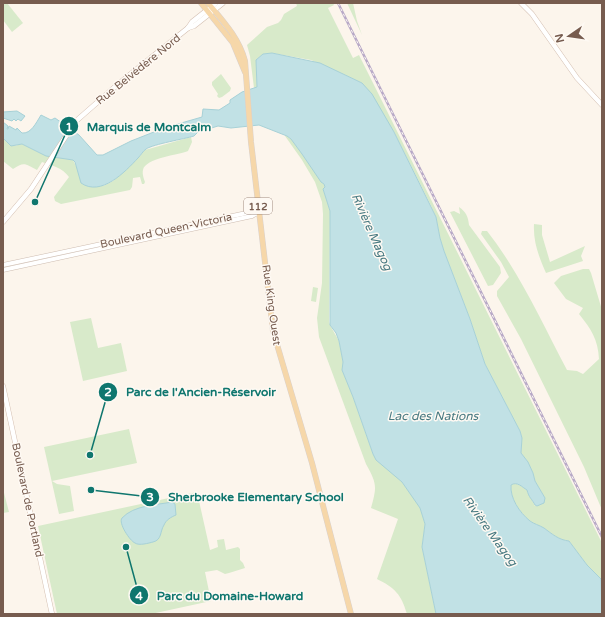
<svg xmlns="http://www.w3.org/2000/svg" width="605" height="617" viewBox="0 0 605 617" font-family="'Varela Round',sans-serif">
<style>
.green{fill:#d8eaca}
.water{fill:#c1e1e5;stroke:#a7d1d7}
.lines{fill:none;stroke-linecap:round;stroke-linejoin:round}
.tertiary-casing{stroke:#cebdb1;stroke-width:5}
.secondary-casing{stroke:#d4bfb1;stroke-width:5.5}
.primary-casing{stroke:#d9d1ce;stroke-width:6}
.tertiary{stroke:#fff;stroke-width:4}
.secondary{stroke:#fff;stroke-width:4.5}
.primary{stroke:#f6d7a9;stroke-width:5}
.rail-casing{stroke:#b8a9c7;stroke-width:2.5}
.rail{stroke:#fef9f3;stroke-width:1;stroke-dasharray:3;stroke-linecap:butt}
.labels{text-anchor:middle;stroke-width:3;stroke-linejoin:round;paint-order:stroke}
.shield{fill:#fef9f3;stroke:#a08b80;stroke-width:1}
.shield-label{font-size:10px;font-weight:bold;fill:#775c4f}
.street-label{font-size:11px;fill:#775c4f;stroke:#fef9f3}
.water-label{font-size:12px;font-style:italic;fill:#477981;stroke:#fef9f3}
.leader{fill:none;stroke:#0f766e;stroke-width:1.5}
.callout-dot{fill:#0f766e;stroke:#fef9f3;stroke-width:1.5}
.mark-label{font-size:12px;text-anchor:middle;font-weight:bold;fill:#fff}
.callout-label{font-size:12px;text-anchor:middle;font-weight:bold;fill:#0f766e;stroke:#fef9f3;stroke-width:3;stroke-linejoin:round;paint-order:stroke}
</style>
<rect width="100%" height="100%" fill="#fcf5ec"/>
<g class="green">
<path d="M 3,3 L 7,3 L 23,23 L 12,32 L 3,20 Z"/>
<path d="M 296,3 L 333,3 L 334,5 L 328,8 L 353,58 L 359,55 L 387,111 L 602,543 L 602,584 L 601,579 L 587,565 L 569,541 C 559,540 552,534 544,528 C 539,525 534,524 530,521 C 519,512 510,498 511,485 C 517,481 522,487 527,490 C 529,497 532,499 535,506 L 537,506 L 545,498 L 535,481 L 533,473 L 528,462 L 521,453 L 522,438 L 520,431 L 485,364 L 470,319 L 444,251 L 440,238 L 436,217 L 431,206 L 394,132 L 362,83 L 311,60 L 272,53 L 263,54 L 256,60 L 257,87 L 254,88 L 250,56 L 247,45 L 267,27 L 278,23 L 281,20 L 284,14 L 297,6 Z"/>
<path d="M 347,3 L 353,3 L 357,21 L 362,35 Z"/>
<path d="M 221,74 L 231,88 L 230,91 L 222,97 L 219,98 L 217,96 L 218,94 L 212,85 L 212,82 Z"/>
<path d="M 285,136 L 287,136 L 293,141 L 325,186 L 323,189 L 330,211 L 329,322 L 331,327 L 339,341 L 343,362 L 342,370 L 353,397 L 373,454 L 402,482 L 420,507 L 425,524 L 422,547 L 436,614 L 407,614 C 401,594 395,588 377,579 L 398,519 L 371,508 C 377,486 377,484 366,464 L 319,337 L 317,318 L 322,283 L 323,214 L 322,202 L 315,182 L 302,160 Z"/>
<path d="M 191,137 L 192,142 L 188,151 C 179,155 145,158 143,170 C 142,174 144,179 145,182 L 144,184 L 142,184 L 140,177 L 133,178 L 132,187 L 130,190 L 61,204 L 55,201 L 54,197 L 69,177 C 63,168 51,165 42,162 L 37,170 C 26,164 24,161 13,169 L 3,161 L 3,138 L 9,144 L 14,146 L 22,144 L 40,153 L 73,160 L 76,166 L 103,186 L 113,181 L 137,159 L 145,150 Z"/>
<path d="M 459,207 C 466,212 468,216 469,225 L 500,267 L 501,273 L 493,285 L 488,286 L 450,212 L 454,211 L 460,214 Z"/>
<path d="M 534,224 L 542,225 L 542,235 L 550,262 L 585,246 L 581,256 L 583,261 L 546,273 C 539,257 533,242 534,224 Z"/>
<path d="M 482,231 L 487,231 C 520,273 542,323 567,370 L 577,371 L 583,374 L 599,359 C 598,339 591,329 579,314 L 583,308 L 566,299 L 554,283 L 561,276 L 583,269 L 589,269 L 591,273 L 602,310 L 602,510 L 584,467 L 521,339 L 497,296 L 497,291 L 509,277 L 501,262 L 481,234 Z"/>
<path d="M 313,287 L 318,288 L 316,302 L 311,301 Z"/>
<path d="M 91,318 L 98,348 L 121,343 L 127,371 L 83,381 L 70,322 Z"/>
<path d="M 129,429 L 137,463 L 52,481 L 57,484 L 70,486 L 74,511 L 59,514 L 44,447 Z"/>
<path d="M 3,489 L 9,512 L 3,513 Z"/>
<path d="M 197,492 L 210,550 L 218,547 L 217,540 L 224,539 L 226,550 L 238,547 L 240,549 L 240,560 L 243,563 L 245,568 L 229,573 L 225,574 L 217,570 L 205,572 L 211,601 L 151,614 L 57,614 L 38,526 Z"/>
</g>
<g class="water">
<path d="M 272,53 L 320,63 L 362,83 L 372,94 L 394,132 L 436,217 L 440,238 L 444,251 L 470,319 L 485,364 L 520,431 L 522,438 L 521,453 L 528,462 L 533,473 L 535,481 L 545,498 L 544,503 L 537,506 L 535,505 C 532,499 529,498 527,490 C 522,487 517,481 511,485 C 510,498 519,512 530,521 C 534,524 539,525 544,528 C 552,534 559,540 569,541 L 587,565 L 601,579 L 602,614 L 436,614 L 422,547 L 425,524 L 420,508 L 402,482 L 376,460 L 373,454 L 353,397 L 342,370 L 343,362 L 339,341 L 336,333 L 330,325 L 330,211 L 323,189 L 325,187 L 324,184 L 321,182 L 302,154 L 291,139 L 287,136 L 259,125 L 231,128 L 218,126 L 205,130 L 200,130 L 194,136 C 184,139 154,144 146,149 C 143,151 141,155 138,158 C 125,172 101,197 81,183 L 75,162 L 73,160 L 46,156 L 22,144 L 11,146 L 3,138 L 3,122 L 8,126 L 7,129 L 8,129 L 9,126 L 16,130 L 17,128 L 22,133 C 31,134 36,123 41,115 L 51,120 L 55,118 L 79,135 L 97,155 L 103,155 L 131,141 L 164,128 L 202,117 L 203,109 L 219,110 L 230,103 L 230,100 L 242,92 L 257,87 L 256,60 L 263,54 Z"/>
<path d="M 17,111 L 25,116 L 21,121 L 18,119 L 16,121 L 14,119 L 12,121 L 3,118 L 3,112 Z"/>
<path d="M 172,502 L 175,504 L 176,515 C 171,517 166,520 164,525 C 160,531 162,540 153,542 C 149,543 139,546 135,543 C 130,541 118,523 122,518 C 134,505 157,505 172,502 Z"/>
</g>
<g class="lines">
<defs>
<g id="tertiary">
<path d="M 3,265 L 251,212 L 259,212"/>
<path d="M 3,270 L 252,216 L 259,212"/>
</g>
<g id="secondary">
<path d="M 521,3 L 532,14 L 577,78 L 602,105"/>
<path d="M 188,28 L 194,26 L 223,3"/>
<path d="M 3,222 L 31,189 L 76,121 L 116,86 L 188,28 L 192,22 L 216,3"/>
<path d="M 3,386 L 52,614"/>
</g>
<g id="primary">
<path d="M 201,3 L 233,43 L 245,72"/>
<path d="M 208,3 C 223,21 239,38 245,61 L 251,142 L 273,331 L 312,463 L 351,614"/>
</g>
</defs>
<use href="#tertiary" class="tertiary-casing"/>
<use href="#secondary" class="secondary-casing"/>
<use href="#primary" class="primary-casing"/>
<use href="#tertiary" class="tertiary"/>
<use href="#secondary" class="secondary"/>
<use href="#primary" class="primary"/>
<defs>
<path id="rail" d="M 338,3 L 602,537"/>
</defs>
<use href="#rail" class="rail-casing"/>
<use href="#rail" class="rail"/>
</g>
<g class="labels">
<rect class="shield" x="244" y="198" width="28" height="16" rx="3"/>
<g class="shield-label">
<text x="258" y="210">112</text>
</g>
<g class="street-label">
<text transform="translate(138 69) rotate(-39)" y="4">Rue Belvédère Nord</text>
<text transform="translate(166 230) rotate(-12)" y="4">Boulevard Queen-Victoria</text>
<text transform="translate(272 305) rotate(82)" y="4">Rue King Ouest</text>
<text transform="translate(28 500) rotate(78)" y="4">Boulevard de Portland</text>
</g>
<g class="water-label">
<text transform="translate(372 232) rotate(66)" y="4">Rivière Magog</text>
<text x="433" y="420">Lac des Nations</text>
<text transform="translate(490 531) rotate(54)" y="4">Rivière Magog</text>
</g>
</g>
<path class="leader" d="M35 202L69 126M90 455L108 392M91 490L150 497M126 547L139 595"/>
<g class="callout-dot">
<circle cx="35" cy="202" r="4"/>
<circle cx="90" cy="455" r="4"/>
<circle cx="91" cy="490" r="4"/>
<circle cx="126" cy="547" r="4"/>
<circle cx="69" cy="126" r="10"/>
<circle cx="108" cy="392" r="10"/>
<circle cx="150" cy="497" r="10"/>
<circle cx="139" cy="595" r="10"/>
</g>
<g class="mark-label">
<text x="69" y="131">1</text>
<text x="108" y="396">2</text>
<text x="150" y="501">3</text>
<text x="139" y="600">4</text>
</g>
<g class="callout-label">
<text x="149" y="131">Marquis de Montcalm</text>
<text x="201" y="396">Parc de l'Ancien-Réservoir</text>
<text x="256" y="501">Sherbrooke Elementary School</text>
<text x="230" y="600">Parc du Domaine-Howard</text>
</g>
<rect width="605" height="617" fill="none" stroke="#775c4f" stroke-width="8"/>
<g transform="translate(569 36) rotate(257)" stroke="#fef9f3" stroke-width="3" paint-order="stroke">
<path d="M0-3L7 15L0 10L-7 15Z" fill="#775c4f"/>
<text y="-6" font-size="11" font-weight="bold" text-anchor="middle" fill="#775c4f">N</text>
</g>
</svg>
